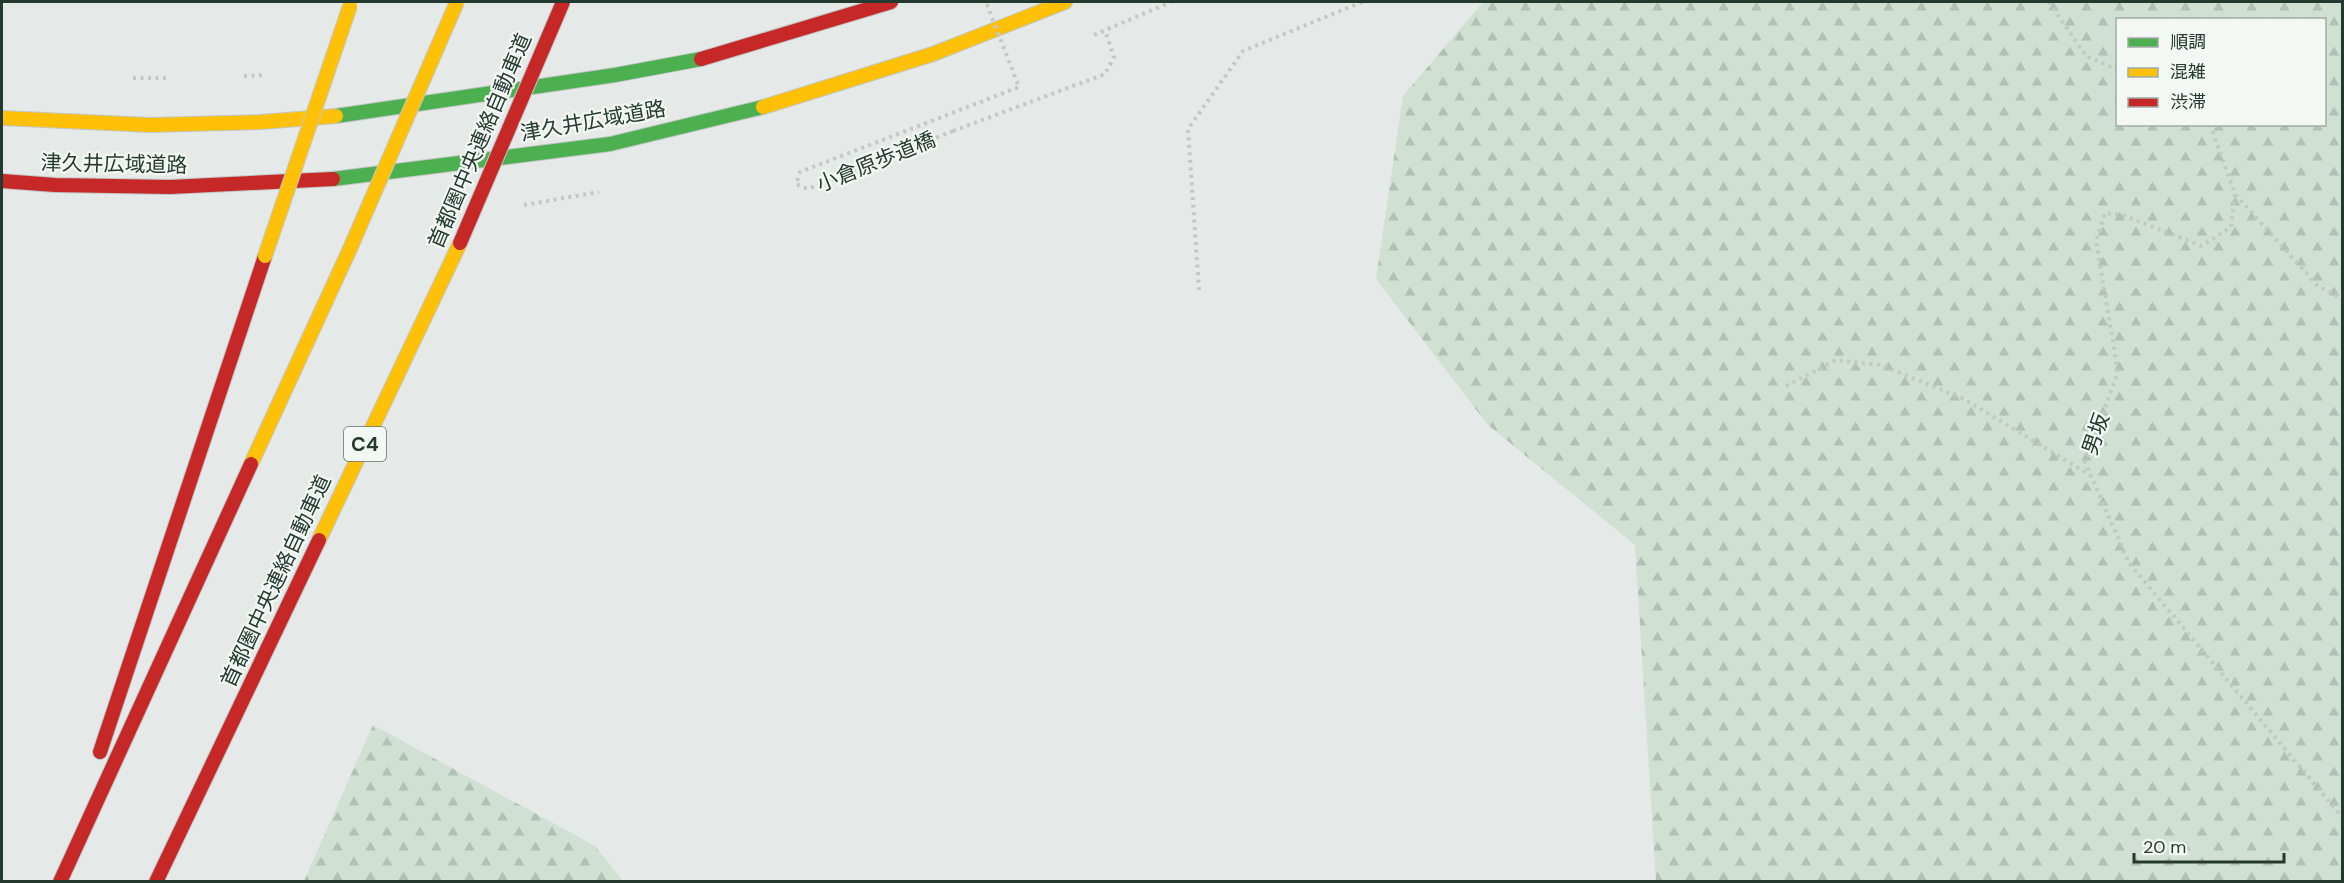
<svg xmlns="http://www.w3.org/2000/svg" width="2344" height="883" viewBox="0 0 2344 883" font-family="'DM Sans','Noto Sans JP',sans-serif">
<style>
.forest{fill:url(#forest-firs);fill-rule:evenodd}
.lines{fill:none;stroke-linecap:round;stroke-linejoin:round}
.fast-casing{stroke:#c0c6c4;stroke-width:16}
.slow-casing{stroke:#c0c6c4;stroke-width:16}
.jam-casing{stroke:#c0c6c4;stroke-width:16}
.path{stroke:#c2c9c5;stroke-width:4;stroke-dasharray:3 4.5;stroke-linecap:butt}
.fast{stroke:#4caf50;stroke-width:14}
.slow{stroke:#ffc107;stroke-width:14}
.jam{stroke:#c62828;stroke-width:14}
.slow-bridge-casing{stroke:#c1c8c5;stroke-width:16;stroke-linecap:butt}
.jam-bridge-casing{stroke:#c1c8c5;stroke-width:16;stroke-linecap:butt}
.path-bridge{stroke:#c2c9c5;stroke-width:4;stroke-dasharray:3 4.5;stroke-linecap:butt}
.slow-bridge{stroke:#ffc107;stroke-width:14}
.jam-bridge{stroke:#c62828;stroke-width:14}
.labels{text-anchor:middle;stroke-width:4.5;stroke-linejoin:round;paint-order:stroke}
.shield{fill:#f3f8f5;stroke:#62736c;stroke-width:1.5}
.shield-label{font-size:20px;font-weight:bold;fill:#243a31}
.street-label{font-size:21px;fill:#243a31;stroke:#f3f8f5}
</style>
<defs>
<pattern id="forest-firs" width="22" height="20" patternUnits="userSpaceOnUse" patternTransform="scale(1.5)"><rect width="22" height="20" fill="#d0e0d3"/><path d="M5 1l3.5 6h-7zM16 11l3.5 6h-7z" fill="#b2c1b6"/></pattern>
</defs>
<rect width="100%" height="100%" fill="#e5e9e7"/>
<g class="forest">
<path d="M 1483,2 L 2342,2 L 2342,881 L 1656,881 L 1635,545 L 1488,425 L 1376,279 L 1403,96 ZM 2118,20 L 2324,20 L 2324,124 L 2118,124 Z"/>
<path d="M 373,725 L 595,846 L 623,881 L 304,881 Z"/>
</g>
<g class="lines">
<defs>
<g id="fast">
<path d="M 336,116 L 615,75 L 701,59"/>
<path d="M 333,179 L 610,144 L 763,107"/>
</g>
<g id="slow">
<path d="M 763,107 L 933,54 L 1065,2"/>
<path d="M 2,118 L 150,125 L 261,122 L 336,116"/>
<path d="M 251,464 L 349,251"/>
<path d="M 319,540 L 460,243"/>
</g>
<g id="jam">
<path d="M 701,59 L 891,2"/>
<path d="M 2,181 L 55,185 L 170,187 L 333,179"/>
<path d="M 100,752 L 265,256"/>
<path d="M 60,882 L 251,464"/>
<path d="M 156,882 L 319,540"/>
</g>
</defs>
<use href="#fast" class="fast-casing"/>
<use href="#slow" class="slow-casing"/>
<use href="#jam" class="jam-casing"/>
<g class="path">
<path d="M 2049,2 L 2086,56 L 2118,70"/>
<path d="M 1094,35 L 1171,2"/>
<path d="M 244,76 L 266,75"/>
<path d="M 133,78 L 170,78"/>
<path d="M 2210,124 L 2235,194 L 2318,286 L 2342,299"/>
<path d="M 953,131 L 1105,74 L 1114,57 L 1105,30"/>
<path d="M 2235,194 L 2231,227 L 2202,246 L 2125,216 L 2105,213 L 2096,241 L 2118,372 L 2085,462 L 2129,563 L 2342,817"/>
<path d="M 524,205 L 599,192"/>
<path d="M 1199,290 L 1188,129 L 1243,51 L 1362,2"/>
<path d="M 1786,386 L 1836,360 L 1881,365 L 1964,399 L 2090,475"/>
</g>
<use href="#fast" class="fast"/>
<use href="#slow" class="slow"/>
<use href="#jam" class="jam"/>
<defs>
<g id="slow-bridge">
<path d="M 349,251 L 457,2"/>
<path d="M 265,256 L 350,6"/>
</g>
<path id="jam-bridge" d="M 460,243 L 563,2"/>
</defs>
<use href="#slow-bridge" class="slow-bridge-casing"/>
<use href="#jam-bridge" class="jam-bridge-casing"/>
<path class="path-bridge" d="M 953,131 L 808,189 L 796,184 L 800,172 L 1019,87 L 986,2"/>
<use href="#slow-bridge" class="slow-bridge"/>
<use href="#jam-bridge" class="jam-bridge"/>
</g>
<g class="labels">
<rect class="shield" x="344" y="427" width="42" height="34" rx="4.5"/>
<g class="shield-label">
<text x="365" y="451">C4</text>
</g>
<g class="street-label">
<text transform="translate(593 121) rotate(-10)" y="7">津久井広域道路</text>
<text transform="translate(480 141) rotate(-67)" y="7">首都圏中央連絡自動車道</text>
<text transform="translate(876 162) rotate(-22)" y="7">小倉原歩道橋</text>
<text transform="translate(114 164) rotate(1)" y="7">津久井広域道路</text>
<text transform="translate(2096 434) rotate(-71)" y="7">男坂</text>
<text transform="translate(276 581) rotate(-65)" y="7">首都圏中央連絡自動車道</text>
</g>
</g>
<rect width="2344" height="883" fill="none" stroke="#243a31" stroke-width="6"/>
<rect x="2116" y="18" width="210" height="108" fill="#f3f8f5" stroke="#a0aca7" stroke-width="1.5"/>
<rect x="2128" y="38" width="30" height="9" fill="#4caf50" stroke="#a0aca7" stroke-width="1.5"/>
<text x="2170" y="48" font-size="18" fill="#243a31">順調</text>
<rect x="2128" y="68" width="30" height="9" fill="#ffc107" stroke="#a0aca7" stroke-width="1.5"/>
<text x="2170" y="78" font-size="18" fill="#243a31">混雑</text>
<rect x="2128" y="98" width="30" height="9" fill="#c62828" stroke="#a0aca7" stroke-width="1.5"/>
<text x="2170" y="108" font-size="18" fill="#243a31">渋滞</text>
<path d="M2134 853v9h150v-9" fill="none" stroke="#243a31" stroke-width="3"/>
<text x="2143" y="853" font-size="18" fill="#243a31" stroke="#f3f8f5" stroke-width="4.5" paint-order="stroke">20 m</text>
</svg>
